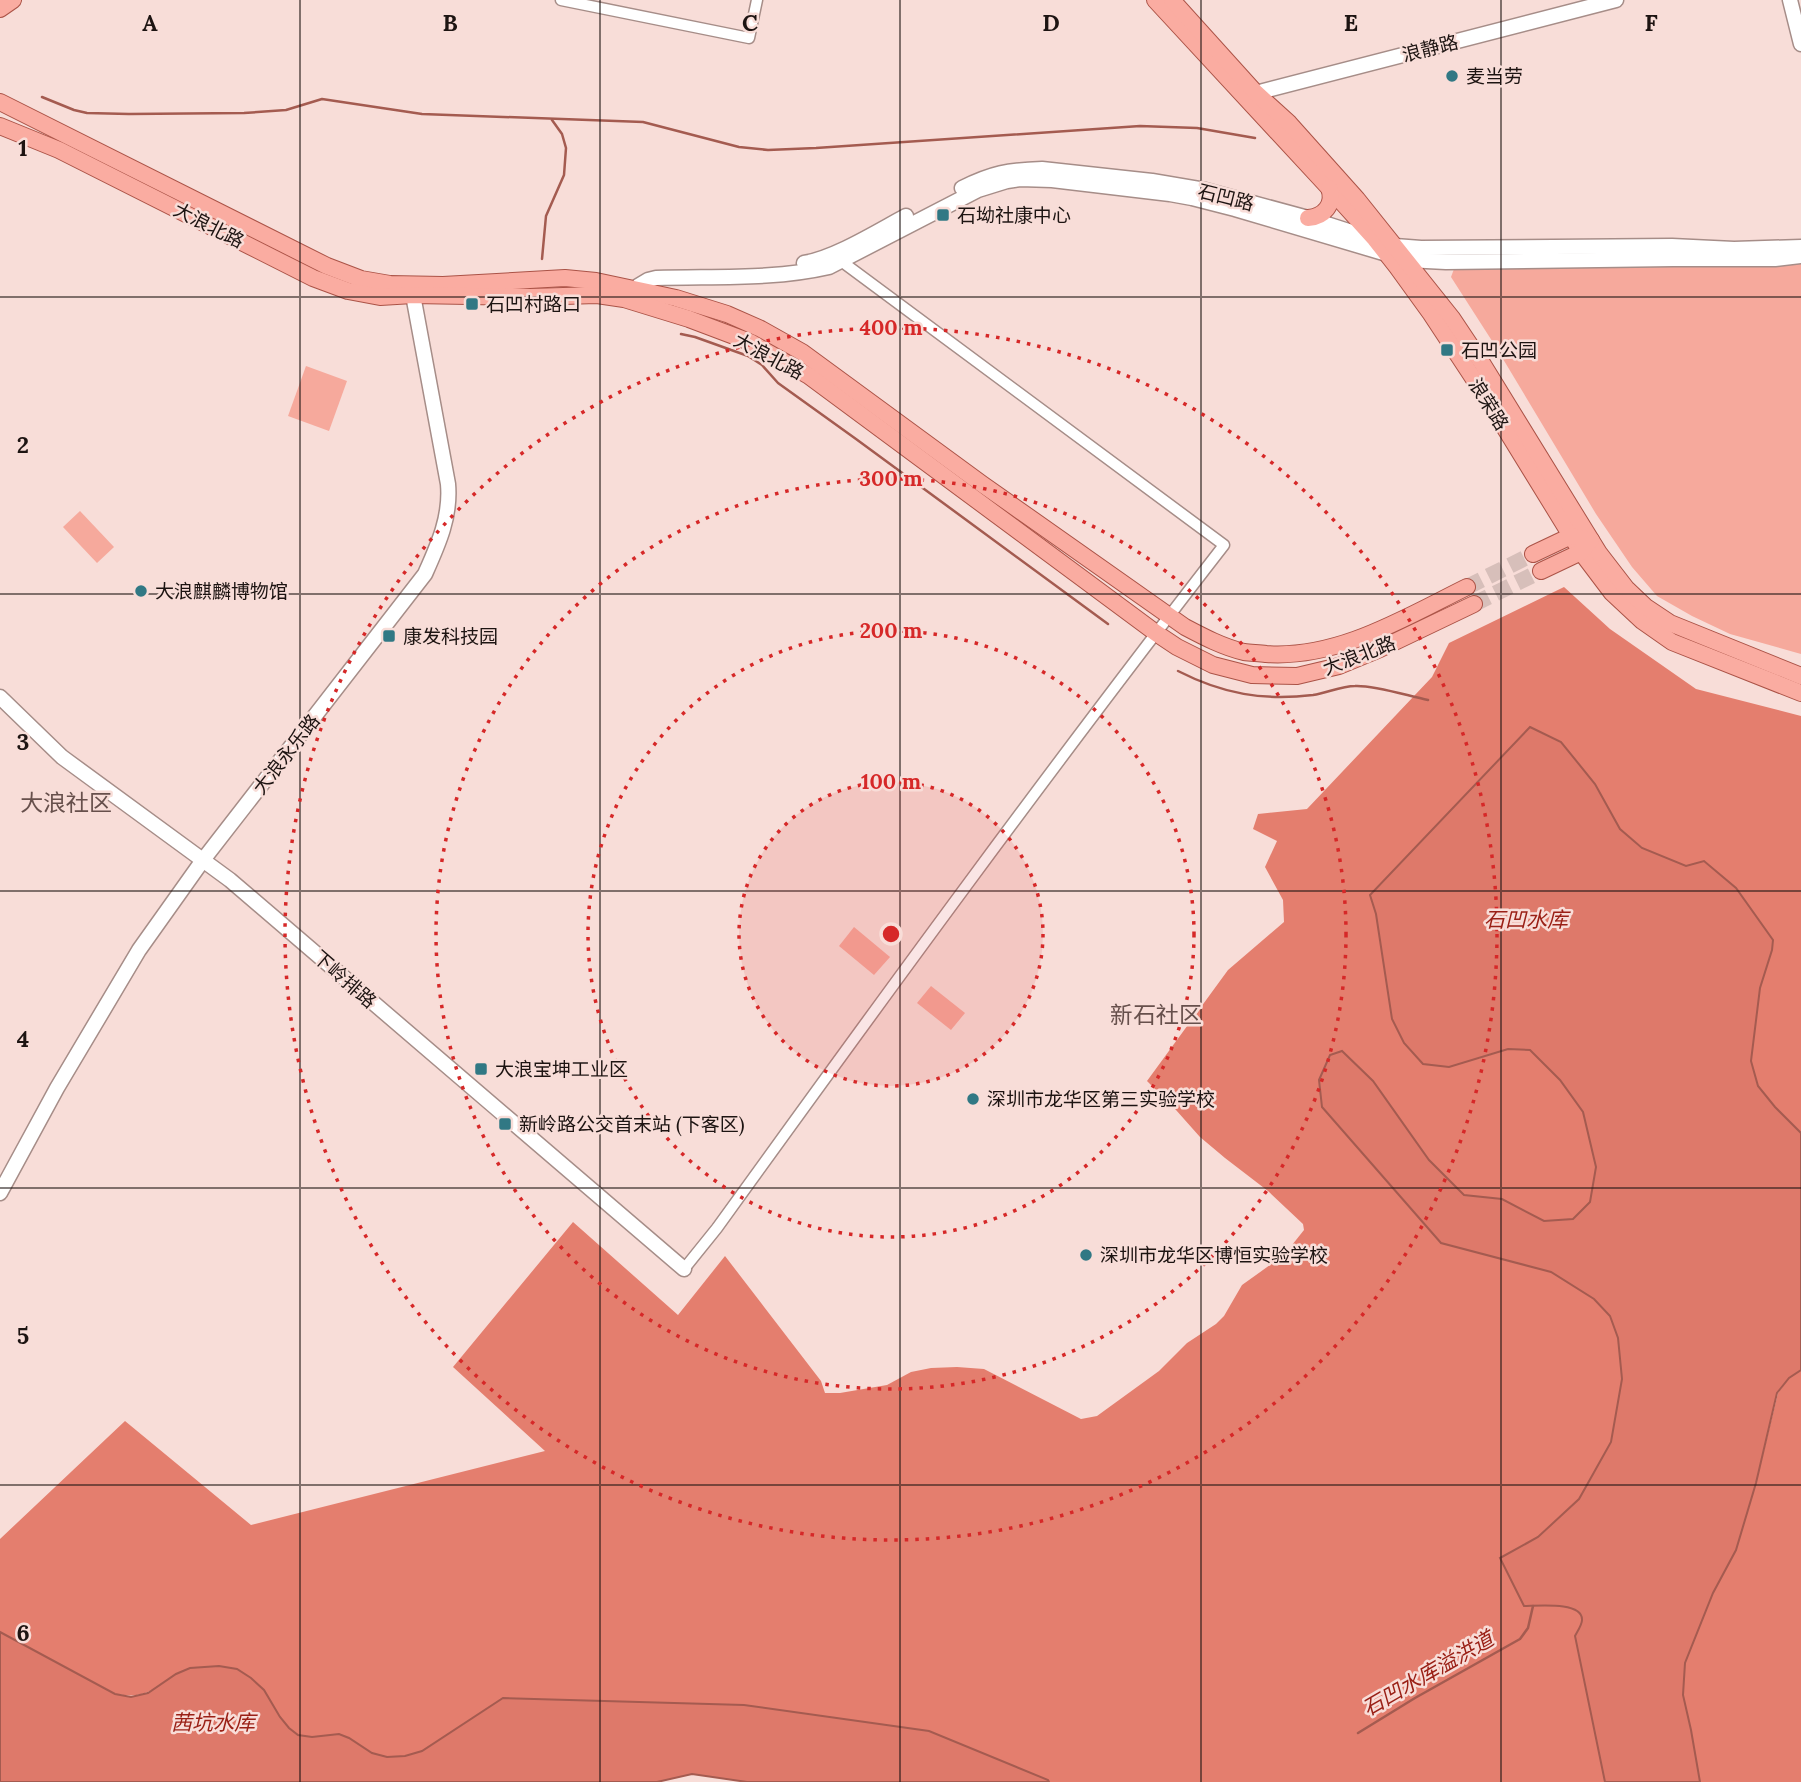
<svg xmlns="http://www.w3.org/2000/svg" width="1801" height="1782" viewBox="0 0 1801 1782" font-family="Lora,'Noto Sans SC',serif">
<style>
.green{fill:#f6a99c}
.forest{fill:#e47e6e}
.water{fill:#de796a;stroke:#a45b50;stroke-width:2}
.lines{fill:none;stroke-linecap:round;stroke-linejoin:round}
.stream{stroke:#a45b50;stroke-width:2.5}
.primary-tunnel{stroke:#d7bfba;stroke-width:16;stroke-dasharray:16 8;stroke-linecap:butt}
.street-casing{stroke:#a68d88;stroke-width:13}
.secondary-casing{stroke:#a68d88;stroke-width:17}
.primary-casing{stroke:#ab5347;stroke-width:18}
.street{stroke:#fff;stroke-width:10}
.secondary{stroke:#fff;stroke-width:14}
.primary{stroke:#faaca1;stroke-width:16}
.grid{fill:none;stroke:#1d1412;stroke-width:2;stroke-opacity:0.55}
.ring{fill:none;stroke:#d62828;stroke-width:3.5;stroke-dasharray:3.5 7}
.poi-dot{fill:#317884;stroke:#f8ddd8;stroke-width:2.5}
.labels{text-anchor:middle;stroke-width:5;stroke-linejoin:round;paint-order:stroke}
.street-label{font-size:19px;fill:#1d1412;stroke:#f8ddd8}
.poi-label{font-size:19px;fill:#1d1412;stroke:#f8ddd8;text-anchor:start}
.water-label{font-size:21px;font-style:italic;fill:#9a2016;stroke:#f8ddd8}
.quarter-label{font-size:23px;fill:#67504c;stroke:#f8ddd8}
.grid-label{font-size:23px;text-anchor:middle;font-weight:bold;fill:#1d1412;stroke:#f8ddd8;stroke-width:5;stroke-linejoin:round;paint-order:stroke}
.centre{fill:#d62828;stroke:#f8ddd8;stroke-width:3.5}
.ring-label{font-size:21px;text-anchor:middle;font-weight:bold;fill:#d62828;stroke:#f8ddd8;stroke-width:5;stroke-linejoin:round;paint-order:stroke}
</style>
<rect width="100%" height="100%" fill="#f8ddd8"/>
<g class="green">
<path d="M 1801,261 L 1801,654 L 1730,634 L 1692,616 L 1657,596 L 1632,567 L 1596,514 L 1494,344 L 1451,277 L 1454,269 L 1457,268 L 1635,267 L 1789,263 Z"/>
<path d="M 306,366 L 347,381 L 329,431 L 288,416 Z"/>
<path d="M 80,511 L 114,547 L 97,563 L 63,527 Z"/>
<path d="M 854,927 L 890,957 L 874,975 L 839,946 Z"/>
<path d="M 931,986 L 965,1013 L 951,1030 L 917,1003 Z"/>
</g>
<g class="forest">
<path d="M 1564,587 L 1610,629 L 1696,689 L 1801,716 L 1801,1133 L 1775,1107 L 1758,1086 L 1751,1061 L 1760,988 L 1772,950 L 1704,861 L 1686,866 L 1643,848 L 1620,829 L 1595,784 L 1561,743 L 1530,728 L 1370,895 L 1376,914 L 1392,1019 L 1477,1059 L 1508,1049 L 1530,1050 L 1560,1080 L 1583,1112 L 1596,1167 L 1590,1202 L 1573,1219 L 1544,1221 L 1502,1199 L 1464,1196 L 1429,1160 L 1373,1081 L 1418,1215 L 1441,1243 L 1551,1272 L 1594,1299 L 1610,1315 L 1618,1338 L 1622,1379 L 1611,1442 L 1579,1499 L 1538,1537 L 1500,1558 L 1524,1606 C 1536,1606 1583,1601 1582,1620 C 1582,1625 1577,1632 1575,1636 L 1605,1782 L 1049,1782 L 1047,1780 L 929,1731 L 744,1705 L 503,1698 L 422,1751 L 405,1756 L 387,1757 L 372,1753 L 349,1738 L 339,1734 L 312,1737 L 298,1735 L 289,1728 L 280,1717 L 272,1703 L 176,1674 C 154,1690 144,1699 116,1694 L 0,1632 L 0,1539 L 125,1421 L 251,1525 L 545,1451 L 453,1367 L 573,1222 L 678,1315 L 725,1256 L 821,1381 L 825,1393 L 840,1393 L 887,1385 L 911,1372 L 931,1368 L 957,1367 L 984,1369 L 1081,1419 L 1097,1416 L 1159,1371 L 1187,1343 L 1216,1324 L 1224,1316 L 1242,1285 L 1284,1255 L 1304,1230 L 1303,1224 L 1268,1191 L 1225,1158 L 1200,1137 L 1176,1110 L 1147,1081 L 1228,970 L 1284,922 L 1283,900 L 1265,867 L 1277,841 L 1253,829 L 1258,814 L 1307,809 L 1432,677 L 1449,643 Z"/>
<path d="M 1801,1370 L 1801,1782 L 1700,1782 L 1691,1730 L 1683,1695 L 1685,1663 L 1713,1593 L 1736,1550 L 1756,1483 L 1778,1393 L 1789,1378 Z"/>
</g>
<g class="water">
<path d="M 1530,727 L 1561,742 L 1595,784 L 1620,829 L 1642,848 L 1686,866 L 1704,861 L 1736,888 L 1773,940 L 1772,950 L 1760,988 L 1751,1061 L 1758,1086 L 1775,1107 L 1801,1133 L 1801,1370 L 1789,1378 L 1777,1393 L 1756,1483 L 1736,1550 L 1713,1593 L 1685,1663 L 1683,1695 L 1691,1730 L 1700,1782 L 1605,1782 L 1575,1636 C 1577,1632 1582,1625 1582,1620 C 1583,1601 1536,1606 1524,1606 L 1500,1558 L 1538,1537 L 1579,1499 L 1611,1442 L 1622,1379 L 1618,1338 L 1610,1316 L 1594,1299 L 1551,1272 L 1441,1243 L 1322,1107 L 1319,1080 L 1330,1055 L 1342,1051 L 1373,1081 L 1429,1160 L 1464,1195 L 1502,1199 L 1544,1221 L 1573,1219 L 1590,1202 L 1596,1167 L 1583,1112 L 1560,1080 L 1530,1050 L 1508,1049 L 1449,1067 L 1423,1064 L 1404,1043 L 1392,1019 L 1376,914 L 1370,895 Z"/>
<path d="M 0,1632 L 115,1694 L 131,1697 L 148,1693 L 176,1674 L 190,1668 L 219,1666 L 237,1669 L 251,1678 L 264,1690 L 280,1717 L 289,1728 L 298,1735 L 312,1737 L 339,1734 L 349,1738 L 372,1753 L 387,1757 L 405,1756 L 422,1751 L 503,1698 L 744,1705 L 929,1731 L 1048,1780 L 1049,1782 L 747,1782 L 692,1774 L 657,1782 L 0,1782 Z"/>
</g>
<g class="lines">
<g class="stream">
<path d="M 42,97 L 74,110 L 87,113 L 129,114 L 244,113 L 286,110 L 322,99 L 422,114 L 643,122 L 739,147 L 768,150 L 816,148 L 1140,126 L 1197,128 L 1255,138"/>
<path d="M 542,259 L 546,216 L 564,175 L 566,148 L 562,134 L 552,120"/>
<path d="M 681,334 L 695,337 L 748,356 L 762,365 L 778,383 L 856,439 L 1108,624"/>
<path d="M 1178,671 C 1223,694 1263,701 1313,695 C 1327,693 1341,686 1355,686 C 1375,685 1408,696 1428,700"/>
<path d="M 1358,1733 L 1415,1698 L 1520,1639 L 1528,1628 L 1533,1606"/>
</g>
<g class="primary-tunnel">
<path d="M 1467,587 L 1533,554"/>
<path d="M 1474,604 L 1541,571"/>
</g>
<defs>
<g id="street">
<path d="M 561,0 L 749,38 L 757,0"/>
<path d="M 684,1269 L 717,1228 C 883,998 1050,769 1224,545 L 837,258"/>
</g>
<g id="secondary">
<path d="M 1790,0 L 1801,44"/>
<path d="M 1248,95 L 1616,0"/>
<path d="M 962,188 C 992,173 1008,170 1042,169 L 1152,181 L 1205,190 L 1308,218 L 1395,246 L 1421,248 L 1672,246 L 1734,249 L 1801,247"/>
<path d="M 804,263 C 835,258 878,231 906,216"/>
<path d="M 640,289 L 638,286 L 648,280 L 656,278 C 713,276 773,280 829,267 L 978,190 L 1007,181 L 1020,179 L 1052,180 L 1170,194 L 1192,198 L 1235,209 L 1407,260 L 1446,262 L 1673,259 L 1775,259 L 1801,256"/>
<path d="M 0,697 L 62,757 L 230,880 L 684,1269"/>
<path d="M 0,1193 L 57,1088 L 139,950 L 203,860 L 425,574 C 438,545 451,517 448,484 L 413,295 L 414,286"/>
</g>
<g id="primary">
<path d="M 1155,0 L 1329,188 L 1375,239 L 1397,267 L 1431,314 L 1487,399 L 1581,552 L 1612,593 L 1642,621 L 1672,642 L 1801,693"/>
<path d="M 1172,0 L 1256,93 L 1289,123 L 1357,199 L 1452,318 L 1482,363 L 1599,553 L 1626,588 L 1646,607 L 1670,623 L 1801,676"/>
<path d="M 0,9 L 13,0"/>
<path d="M 0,102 L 327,266 L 361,279 L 390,284 L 443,285 L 565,278 L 596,281 L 676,298 L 727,314 L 761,329 L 802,352 L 982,484 L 1185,627 C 1204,637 1223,647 1244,652 C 1251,653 1259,653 1266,654 C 1338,659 1404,618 1467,587"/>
<path d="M 0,126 L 59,150 L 313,278 L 348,291 L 380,297 L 413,295 L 530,297 L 597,295 L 624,299 L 689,319 L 750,342 L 809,376 L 1156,633 L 1177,647 L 1213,665 L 1252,675 L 1297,676 L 1339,666 L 1380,649 L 1474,604"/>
<path d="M 1308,218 C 1324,217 1335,204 1329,188"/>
<path d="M 1533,554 L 1571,536 L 1591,540 L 1581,552 L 1541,571"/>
</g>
</defs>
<use href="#street" class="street-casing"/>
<use href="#secondary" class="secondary-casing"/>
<use href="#primary" class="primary-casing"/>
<use href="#street" class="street"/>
<use href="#secondary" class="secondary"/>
<use href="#primary" class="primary"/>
</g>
<path class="grid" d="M 300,0 L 300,1782M 600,0 L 600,1782M 900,0 L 900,1782M 1201,0 L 1201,1782M 1501,0 L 1501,1782M 0,297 L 1801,297M 0,594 L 1801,594M 0,891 L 1801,891M 0,1188 L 1801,1188M 0,1485 L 1801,1485"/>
<circle cx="891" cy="934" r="152" fill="#d62828" fill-opacity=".12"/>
<g class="ring">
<circle cx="891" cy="934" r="152"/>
<circle cx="891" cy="934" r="303"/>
<circle cx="891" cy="934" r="455"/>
<circle cx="891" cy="934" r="606"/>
</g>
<g class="poi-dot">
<circle cx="1452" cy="76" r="7"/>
<rect x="936" y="208" width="14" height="14" rx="3.5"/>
<rect x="465" y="297" width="14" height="14" rx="3.5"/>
<rect x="1440" y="343" width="14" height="14" rx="3.5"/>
<circle cx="141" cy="591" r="7"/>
<rect x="382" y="629" width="14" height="14" rx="3.5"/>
<rect x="474" y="1062" width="14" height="14" rx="3.5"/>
<circle cx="973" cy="1099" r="7"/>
<rect x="498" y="1117" width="14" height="14" rx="3.5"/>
<circle cx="1086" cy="1255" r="7"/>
</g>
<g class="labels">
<g class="street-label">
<text transform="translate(1430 48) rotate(-14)" y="7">浪静路</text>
<text transform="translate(1226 197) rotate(14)" y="7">石凹路</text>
<text transform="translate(209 225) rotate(27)" y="7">大浪北路</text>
<text transform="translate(769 356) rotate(28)" y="7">大浪北路</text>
<text transform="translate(1489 404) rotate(58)" y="7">浪荣路</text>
<text transform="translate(1359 655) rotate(-21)" y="7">大浪北路</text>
<text transform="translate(286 754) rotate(-52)" y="7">大浪永乐路</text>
<text transform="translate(345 979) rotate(41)" y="7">下岭排路</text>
</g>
<g class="poi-label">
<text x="1466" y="83">麦当劳</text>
<text x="957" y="222">石坳社康中心</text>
<text x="486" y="311">石凹村路口</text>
<text x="1461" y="357">石凹公园</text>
<text x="155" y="598">大浪麒麟博物馆</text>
<text x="403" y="643">康发科技园</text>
<text x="495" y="1076">大浪宝坤工业区</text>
<text x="987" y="1106">深圳市龙华区第三实验学校</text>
<text x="519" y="1131">新岭路公交首末站 (下客区)</text>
<text x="1100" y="1262">深圳市龙华区博恒实验学校</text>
</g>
<g class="water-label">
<text x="1526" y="927">石凹水库</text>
<text transform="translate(1428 1674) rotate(-30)" y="7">石凹水库溢洪道</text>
<text x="213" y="1730">茜坑水库</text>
</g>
<g class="quarter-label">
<text x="66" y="811">大浪社区</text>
<text x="1156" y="1023">新石社区</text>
</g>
</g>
<g class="grid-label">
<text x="150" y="31">A</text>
<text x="450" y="31">B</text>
<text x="750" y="31">C</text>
<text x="1051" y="31">D</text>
<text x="1351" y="31">E</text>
<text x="1651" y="31">F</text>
<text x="23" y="156">1</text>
<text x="23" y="453">2</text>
<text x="23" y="750">3</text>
<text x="23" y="1047">4</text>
<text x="23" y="1344">5</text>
<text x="23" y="1641">6</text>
</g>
<circle cx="891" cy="934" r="10" class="centre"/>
<g class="ring-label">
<text x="891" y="335">400 m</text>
<text x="891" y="486">300 m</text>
<text x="891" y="638">200 m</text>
<text x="891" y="789">100 m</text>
</g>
</svg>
